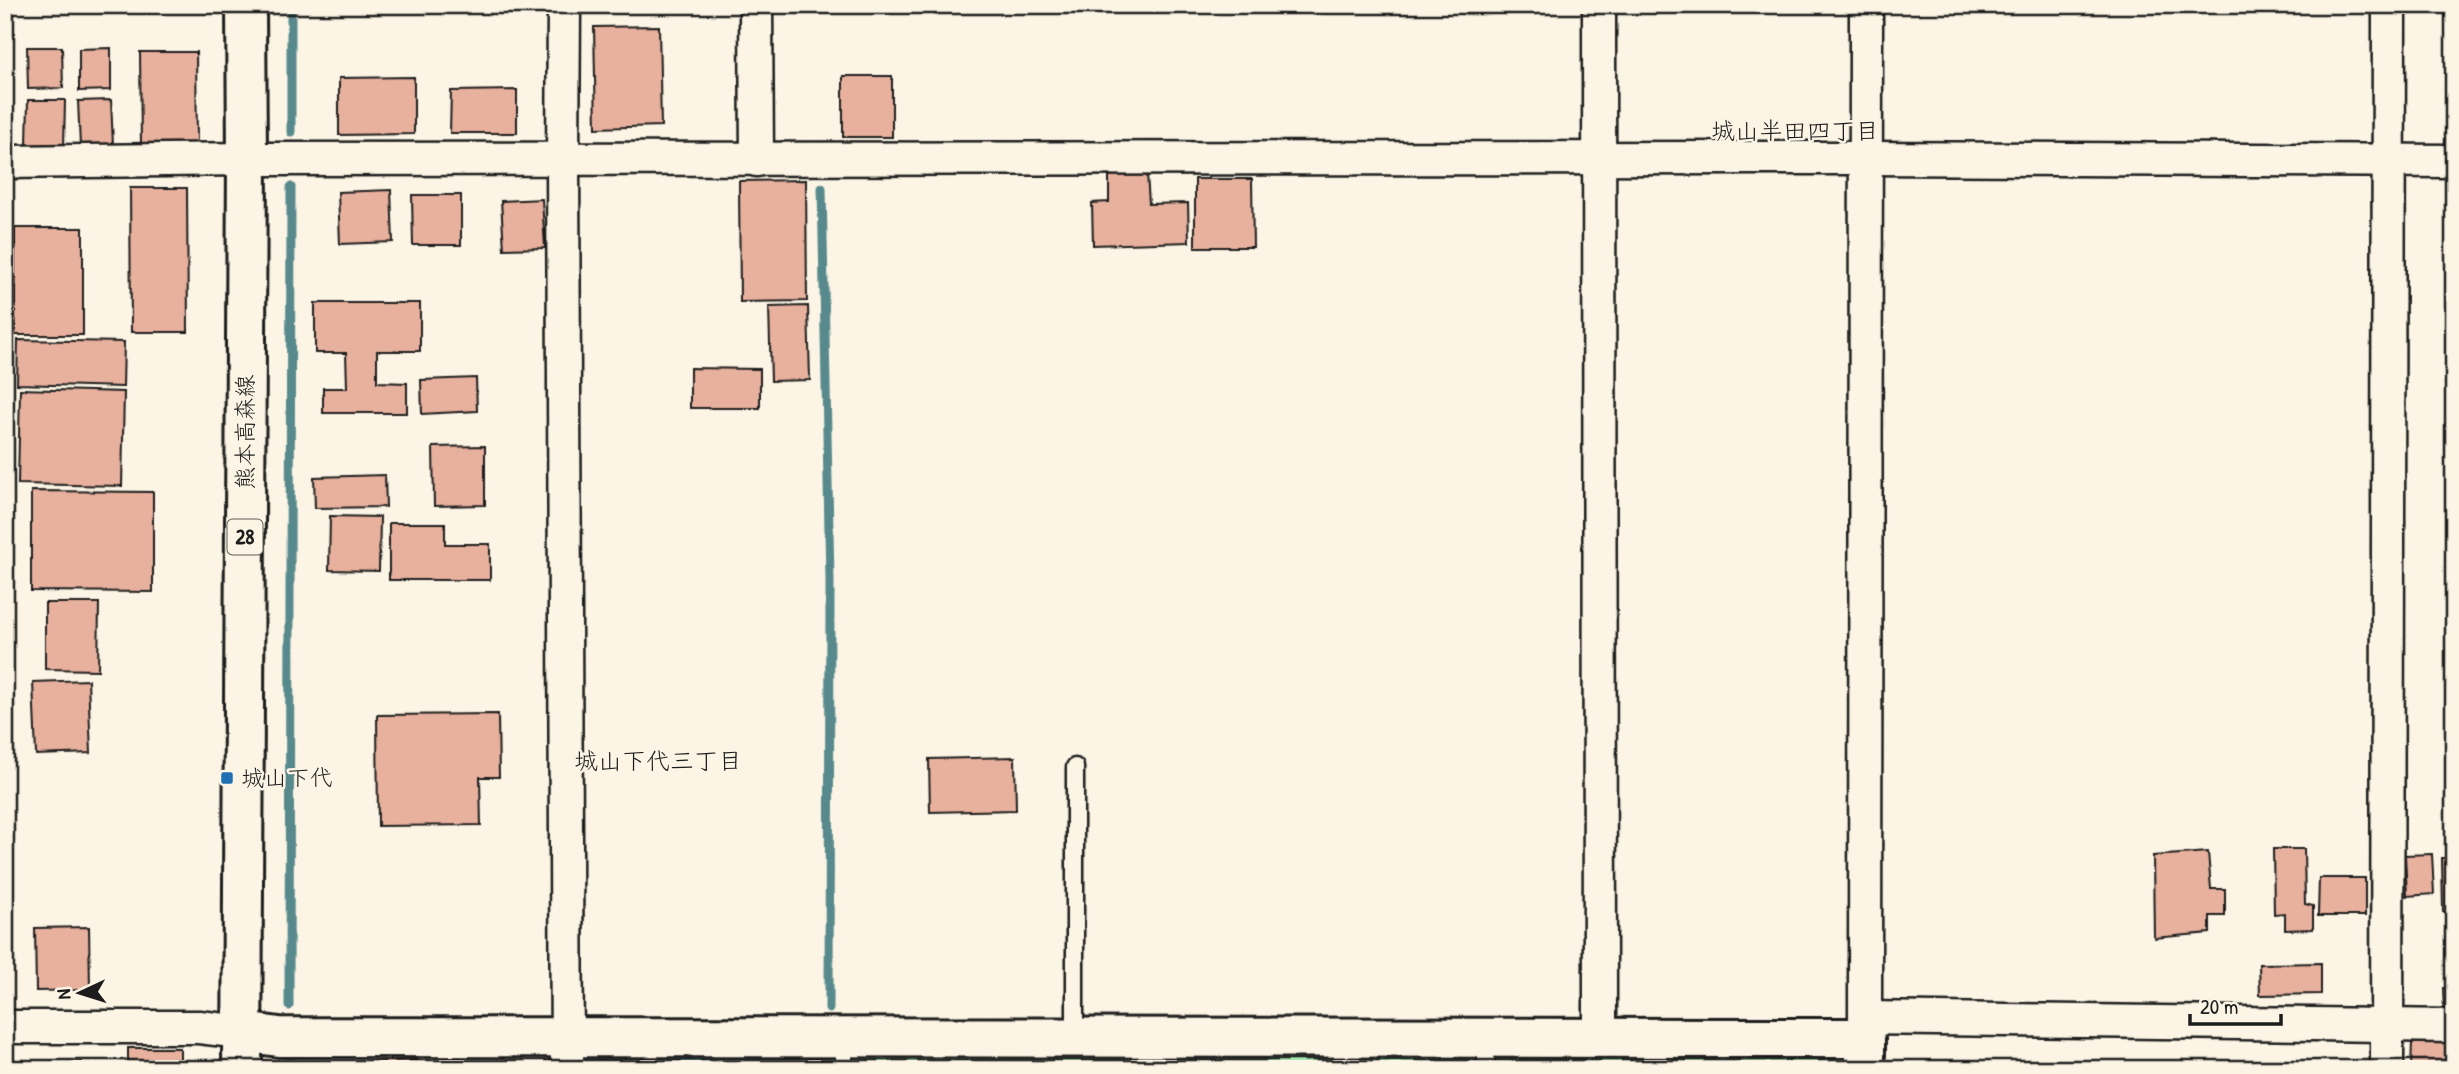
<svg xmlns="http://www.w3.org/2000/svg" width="2459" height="1074" viewBox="0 0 2459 1074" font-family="'Patrick Hand','Klee One',sans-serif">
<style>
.green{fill:#a8ebb5;stroke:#628468;stroke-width:2}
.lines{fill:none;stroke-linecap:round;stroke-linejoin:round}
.stream{stroke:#598a8d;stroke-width:9}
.building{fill:#e8b19e;stroke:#1c1c1c;stroke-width:2}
.service-casing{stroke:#1c1c1c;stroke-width:21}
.minor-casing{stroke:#1c1c1c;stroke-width:37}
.tertiary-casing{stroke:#1c1c1c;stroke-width:44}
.primary-casing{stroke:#1c1c1c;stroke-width:44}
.service{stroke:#fcf5e5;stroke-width:16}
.minor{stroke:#fcf5e5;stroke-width:32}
.tertiary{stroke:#fcf5e5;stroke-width:38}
.primary{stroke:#fcf5e5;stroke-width:38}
.poi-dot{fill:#1f6fb2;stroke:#fcf5e5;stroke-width:2.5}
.labels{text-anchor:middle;stroke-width:5;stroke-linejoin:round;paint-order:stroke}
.shield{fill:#fcf5e5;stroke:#5f5d58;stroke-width:2}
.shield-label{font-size:21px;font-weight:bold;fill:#1c1c1c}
.street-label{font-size:23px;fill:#1c1c1c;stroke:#fcf5e5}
.poi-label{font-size:23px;fill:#1c1c1c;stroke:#fcf5e5;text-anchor:start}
.neighbourhood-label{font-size:24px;fill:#1c1c1c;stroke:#fcf5e5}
</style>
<rect width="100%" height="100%" fill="#fcf5e5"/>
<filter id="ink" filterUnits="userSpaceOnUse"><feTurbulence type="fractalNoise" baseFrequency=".0143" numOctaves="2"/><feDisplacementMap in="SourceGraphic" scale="14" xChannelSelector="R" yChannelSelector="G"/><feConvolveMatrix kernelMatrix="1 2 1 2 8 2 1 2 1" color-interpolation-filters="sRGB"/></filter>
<g filter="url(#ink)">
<path class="green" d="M 567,1036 L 1865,1038 L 1865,1069 L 568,1069 Z"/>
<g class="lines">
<g class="stream">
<path d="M 291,132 L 291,5"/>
<path d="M 822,188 L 830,580 L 829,1009"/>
<path d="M 289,1006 L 291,187"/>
<path d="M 289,1069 L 289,1060"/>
<path d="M 581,1069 L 581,1062 L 829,1057"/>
</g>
</g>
<g class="building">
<path d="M 659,26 L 661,126 L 596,128 L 594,27 Z"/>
<path d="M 27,47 L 62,47 L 63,88 L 28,89 Z"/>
<path d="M 111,48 L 111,90 L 79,91 L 79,49 Z"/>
<path d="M 140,52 L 196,52 L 197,144 L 141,144 Z"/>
<rect x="843" y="76" width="49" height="61"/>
<path d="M 414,77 L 414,134 L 339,135 L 339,78 Z"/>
<path d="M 517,90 L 517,133 L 450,133 L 451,91 Z"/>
<path d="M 28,100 L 65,100 L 64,147 L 27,146 Z"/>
<path d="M 111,100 L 113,145 L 80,146 L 78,101 Z"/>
<path d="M 1147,173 L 1149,204 L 1188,203 L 1189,242 L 1093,245 L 1092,203 L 1109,202 L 1109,174 Z"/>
<path d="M 1195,179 L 1252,179 L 1253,247 L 1195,247 Z"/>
<path d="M 806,180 L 807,301 L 740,302 L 739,181 Z"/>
<path d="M 130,188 L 187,188 L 188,332 L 131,332 Z"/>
<path d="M 391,190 L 393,242 L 340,244 L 338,192 Z"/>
<path d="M 412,195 L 461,195 L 461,245 L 413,245 Z"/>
<path d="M 542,199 L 545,248 L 504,249 L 501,201 Z"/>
<rect x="15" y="228" width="68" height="107"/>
<path d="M 315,303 L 420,303 L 420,351 L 377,351 L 377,382 L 407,383 L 407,413 L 323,413 L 323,388 L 347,388 L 346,353 L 315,353 Z"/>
<path d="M 808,306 L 810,380 L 771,381 L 769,307 Z"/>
<path d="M 18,340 L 124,342 L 123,387 L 17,384 Z"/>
<path d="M 690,368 L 760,369 L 760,408 L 690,408 Z"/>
<path d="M 476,378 L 477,411 L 422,414 L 421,380 Z"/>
<path d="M 20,389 L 124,392 L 122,486 L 18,484 Z"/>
<path d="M 485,446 L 485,505 L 434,506 L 433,447 Z"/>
<path d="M 385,475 L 386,507 L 315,508 L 314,477 Z"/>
<path d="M 31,491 L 153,492 L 153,592 L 31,591 Z"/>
<path d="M 330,516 L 380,517 L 379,571 L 329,570 Z"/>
<path d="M 389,523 L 445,523 L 445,544 L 490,544 L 490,580 L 389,580 Z"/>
<path d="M 45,603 L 99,603 L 98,670 L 45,669 Z"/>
<path d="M 88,680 L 91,753 L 36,755 L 33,682 Z"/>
<path d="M 498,714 L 499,777 L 480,777 L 481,825 L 378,826 L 377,715 Z"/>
<path d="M 1015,757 L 1016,810 L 930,812 L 929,759 Z"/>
<path d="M 2273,849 L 2304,849 L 2305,904 L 2313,906 L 2313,929 L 2285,930 L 2285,913 L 2274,914 Z"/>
<path d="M 2208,852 L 2211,889 L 2225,889 L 2225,916 L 2210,916 L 2210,933 L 2154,938 L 2153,856 Z"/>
<path d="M 2432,854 L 2434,894 L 2407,896 L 2405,855 Z"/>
<path d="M 2442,858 L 2454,858 L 2454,912 L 2443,912 Z"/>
<path d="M 2319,878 L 2365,878 L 2365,916 L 2318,916 Z"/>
<path d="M 89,927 L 90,990 L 36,991 L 35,928 Z"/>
<path d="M 2321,963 L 2321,994 L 2260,995 L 2259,964 Z"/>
<path d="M 2443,988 L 2454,988 L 2454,1010 L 2444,1010 Z"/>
<path d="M 2412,1042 L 2454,1042 L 2454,1069 L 2411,1069 Z"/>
<path d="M 128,1048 L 180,1048 L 180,1069 L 121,1069 L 121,1063 L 128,1063 Z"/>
<path d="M 417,1060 L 418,1069 L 311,1069 L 311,1064 Z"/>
<path d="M 82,1062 L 82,1069 L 19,1069 L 19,1063 Z"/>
</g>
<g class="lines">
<defs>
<g id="service">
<path d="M 1075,1037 L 1075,767"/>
<path d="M 1486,1037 L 1486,1069"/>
<path d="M 844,1069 L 844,1036"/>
</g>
<g id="minor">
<path d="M 564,5 L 563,160 L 567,1069"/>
<path d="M 756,5 L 757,160"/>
<path d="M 1599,5 L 1600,1038"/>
<path d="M 5,162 L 247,159 L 1865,158 L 2454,161"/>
<path d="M 1866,1018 L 2454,1026"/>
<path d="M 5,1027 L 199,1027 L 242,1032"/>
<path d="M 1865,1038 L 1866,5"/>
<path d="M 2387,1069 L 2389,5"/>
</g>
<path id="tertiary" d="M 242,1032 L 279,1037 L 1865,1038 L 1865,1069"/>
<path id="primary" d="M 242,1069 L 247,159 L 246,5"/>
</defs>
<use href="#service" class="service-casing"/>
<use href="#minor" class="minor-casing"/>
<use href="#tertiary" class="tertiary-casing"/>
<use href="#primary" class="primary-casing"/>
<use href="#service" class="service"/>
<use href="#minor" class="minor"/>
<use href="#tertiary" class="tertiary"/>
<use href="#primary" class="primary"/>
</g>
</g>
<rect class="poi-dot" x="220" y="771" width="14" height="14" rx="3.5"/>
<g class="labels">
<rect class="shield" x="227.5" y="519.5" width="35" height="35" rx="5"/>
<g class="shield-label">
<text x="245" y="544">28</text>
</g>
<g class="street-label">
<text transform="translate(245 432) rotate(-90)" y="8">熊本高森線</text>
</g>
<g class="poi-label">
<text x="241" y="786">城山下代</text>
</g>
<g class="neighbourhood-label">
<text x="1795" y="139">城山半田四丁目</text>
<text x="658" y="769">城山下代三丁目</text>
</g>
</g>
<rect width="2459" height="1074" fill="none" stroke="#fcf5e5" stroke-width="28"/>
<rect x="14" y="14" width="2431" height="1046" fill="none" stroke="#1c1c1c" stroke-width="2.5" filter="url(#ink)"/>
<g transform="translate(80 993) rotate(266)" stroke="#fcf5e5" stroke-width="5" paint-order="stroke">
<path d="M0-5L12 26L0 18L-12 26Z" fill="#1c1c1c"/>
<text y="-10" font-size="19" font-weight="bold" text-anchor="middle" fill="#1c1c1c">N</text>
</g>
<path d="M2190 1014v10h91v-10" fill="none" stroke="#1c1c1c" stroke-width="3.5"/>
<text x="2200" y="1014" font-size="21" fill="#1c1c1c" stroke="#fcf5e5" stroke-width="5" paint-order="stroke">20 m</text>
</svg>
